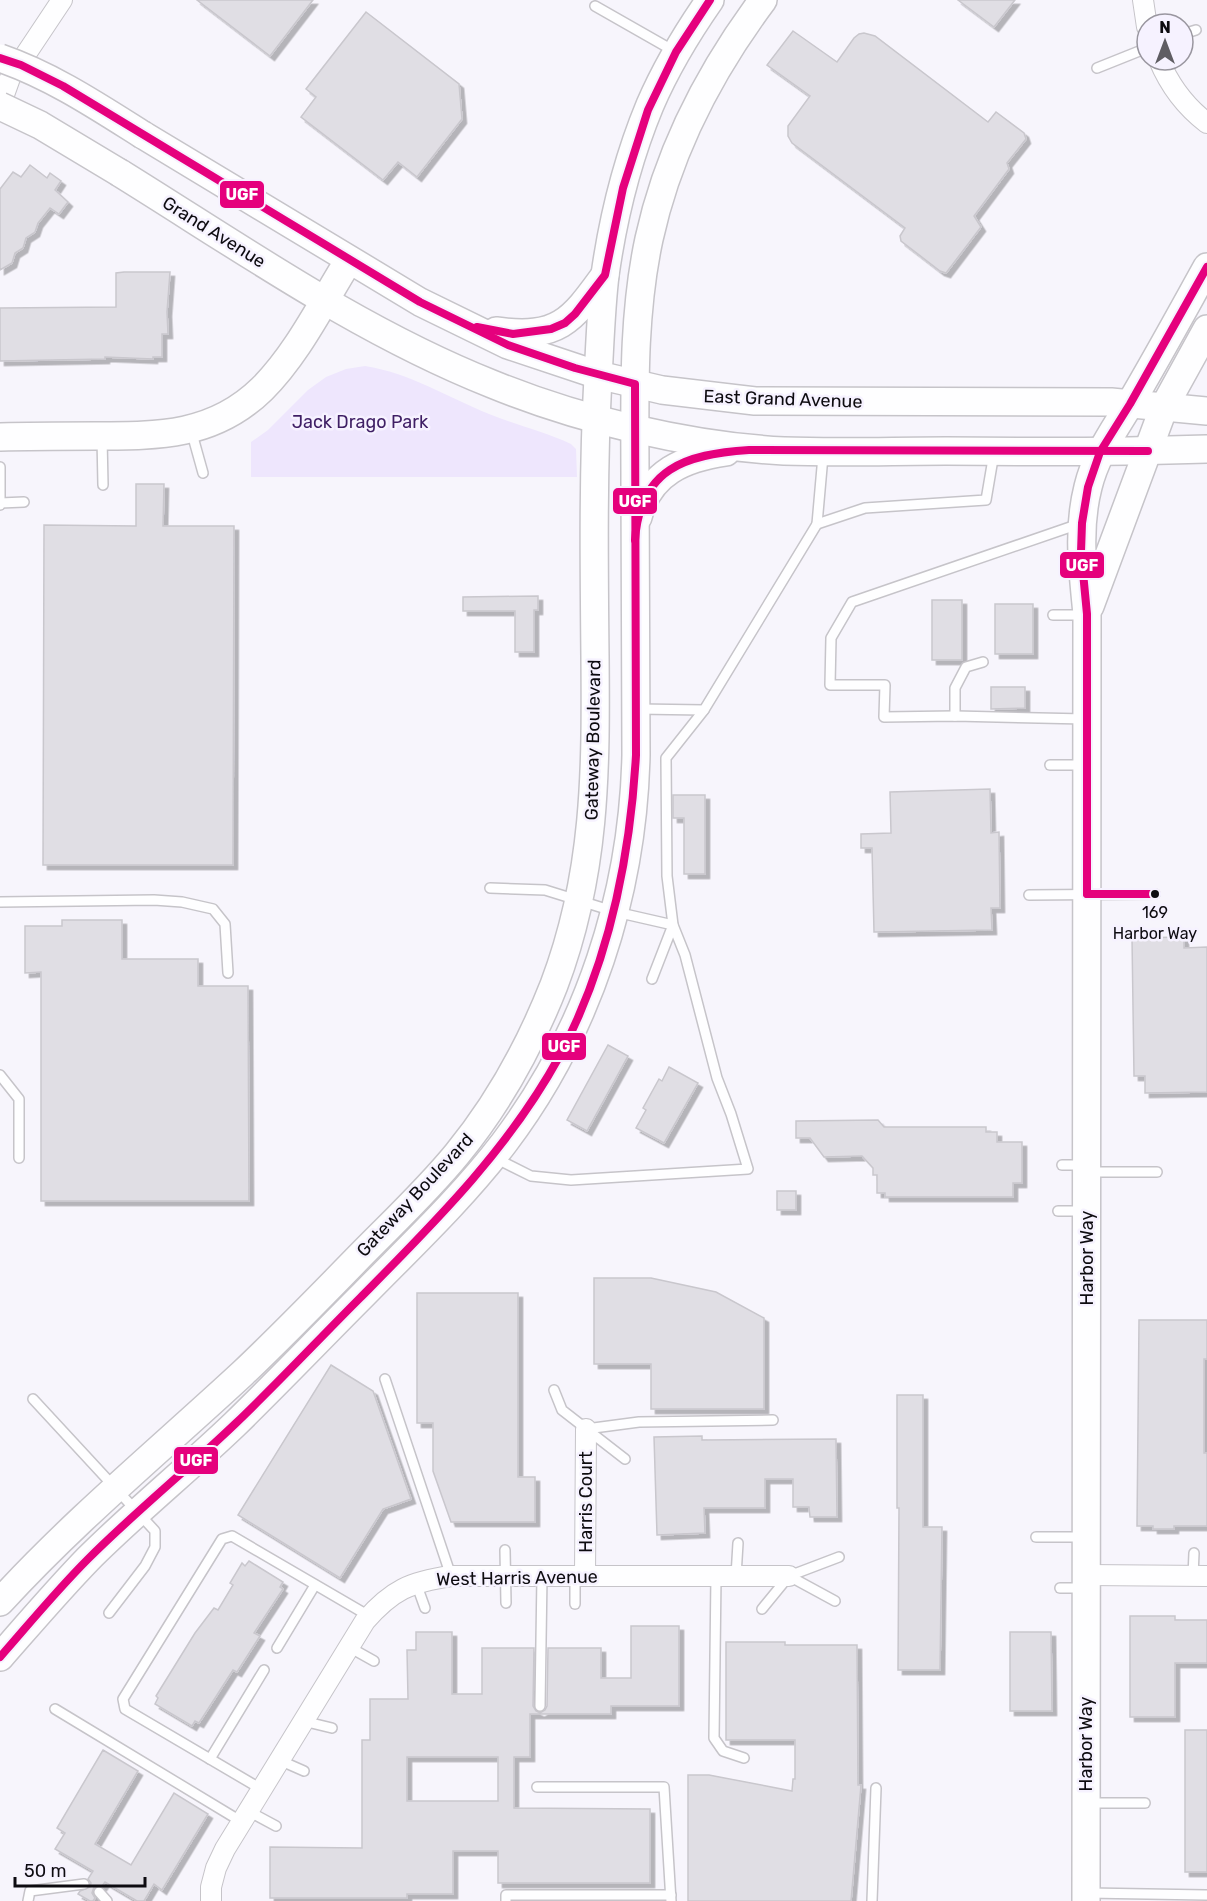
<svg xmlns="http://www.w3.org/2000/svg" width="1207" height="1901" viewBox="0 0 1207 1901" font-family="Rubik,sans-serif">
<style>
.green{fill:#eee6fd}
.building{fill:#e0dee4;stroke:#c9c7cd;stroke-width:1.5;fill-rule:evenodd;filter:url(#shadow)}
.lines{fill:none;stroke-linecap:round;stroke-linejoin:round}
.lane-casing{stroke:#c6c4c9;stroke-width:12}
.street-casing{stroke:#c6c4c9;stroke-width:22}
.secondary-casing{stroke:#c6c4c9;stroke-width:30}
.lane{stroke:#fefeff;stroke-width:9}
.street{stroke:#fefeff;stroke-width:20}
.secondary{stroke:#fefeff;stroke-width:27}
.secondary-bridge-casing{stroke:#c6c4c9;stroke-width:30;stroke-linecap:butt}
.secondary-bridge{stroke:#fefeff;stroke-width:27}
.bus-1-casing{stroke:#f6f2ff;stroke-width:12}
.bus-1{stroke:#e5007d;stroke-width:8}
.bus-dot{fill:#0d0b10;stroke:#f6f2ff;stroke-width:2}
.labels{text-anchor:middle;stroke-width:5;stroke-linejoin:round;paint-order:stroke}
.bus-label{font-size:16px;fill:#0d0b10;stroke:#f6f2ff}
.street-label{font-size:18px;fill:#0d0b10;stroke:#f6f2ff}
.park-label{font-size:18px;fill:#3f1f65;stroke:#f6f2ff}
.line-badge{stroke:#f6f2ff;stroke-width:2}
.badge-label{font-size:16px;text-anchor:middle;font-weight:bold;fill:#fff}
</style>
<defs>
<filter id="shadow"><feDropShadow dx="4.5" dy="4.5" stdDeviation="0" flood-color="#0004"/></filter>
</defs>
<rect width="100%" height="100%" fill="#f7f5fc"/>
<path class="green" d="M 365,366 C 410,373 447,397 489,414 C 516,425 545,432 571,444 L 576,449 L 577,477 L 251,477 L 251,442 L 268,430 L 308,390 L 326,377 L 346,369 Z"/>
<g class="building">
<path d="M 197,0 L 313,0 L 270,56 Z"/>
<path d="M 958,0 L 1015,0 L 994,27 Z"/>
<path d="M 366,12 L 459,84 L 462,119 L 417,177 L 398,162 L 383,180 L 301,117 L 316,97 L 306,89 Z"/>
<path d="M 793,31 L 837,62 L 854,38 L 859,34 L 864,33 L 875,36 L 988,122 L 996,112 L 1024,133 L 1026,139 L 1007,163 L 1009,169 L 974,216 L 981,227 L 946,273 L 940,271 L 901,241 L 900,236 L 905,228 L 792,143 L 788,136 L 788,126 L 810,96 L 767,65 Z"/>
<path d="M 30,165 L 47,178 L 50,173 L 61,181 L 55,190 L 68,202 L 59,214 L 50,208 L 38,223 L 35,232 L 26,238 L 23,248 L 15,253 L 12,263 L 0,270 L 0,189 L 13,172 L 21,177 Z"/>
<path d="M 124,272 L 170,272 L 167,312 L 168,334 L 162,334 L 162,357 L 153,357 L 153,359 L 105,357 L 105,359 L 0,361 L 0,308 L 116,307 L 116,273 Z"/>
<path d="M 136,484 L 164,484 L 163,526 L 234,526 L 233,865 L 43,865 L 44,525 L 136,526 Z"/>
<path d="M 538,596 L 538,610 L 534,610 L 534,652 L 515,652 L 515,611 L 463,611 L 463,597 Z"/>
<rect x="932" y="600" width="30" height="60"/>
<rect x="995" y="604" width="38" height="50"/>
<path d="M 991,687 L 1025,687 L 1025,708 L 991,709 Z"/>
<path d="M 990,789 L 991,833 L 999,832 L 1000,908 L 991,908 L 992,930 L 874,932 L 872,848 L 861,848 L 861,834 L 891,833 L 890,792 Z"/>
<path d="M 673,795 L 705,795 L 705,874 L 684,874 L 684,818 L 673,818 Z"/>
<path d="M 62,920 L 122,920 L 122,959 L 198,959 L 198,986 L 248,986 L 249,1201 L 41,1201 L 41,972 L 25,973 L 25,926 L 62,926 Z"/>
<path d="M 1184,937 L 1184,948 L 1207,947 L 1207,1092 L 1145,1093 L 1145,1076 L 1134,1076 L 1132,938 Z"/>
<path d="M 608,1045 L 628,1056 L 587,1131 L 567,1120 Z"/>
<path d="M 669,1067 L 698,1083 L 664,1143 L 636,1128 L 646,1110 L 643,1108 L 659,1079 L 662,1081 Z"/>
<path d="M 878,1120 L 884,1127 L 986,1127 L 986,1132 L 997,1132 L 997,1142 L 1022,1142 L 1022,1183 L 1013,1183 L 1013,1197 L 885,1197 L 885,1193 L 877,1193 L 877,1175 L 873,1175 L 873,1168 L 862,1156 L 824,1157 L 810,1138 L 796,1138 L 796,1121 Z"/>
<rect x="777" y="1191" width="19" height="19"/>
<path d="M 594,1278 L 651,1278 L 716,1292 L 764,1318 L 764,1409 L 651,1409 L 651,1364 L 594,1364 Z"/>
<path d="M 417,1293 L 518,1293 L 518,1477 L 535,1477 L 535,1522 L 451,1522 L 433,1471 L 433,1423 L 417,1423 Z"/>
<path d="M 1139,1320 L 1207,1320 L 1207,1359 L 1204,1359 L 1204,1453 L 1207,1453 L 1207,1526 L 1174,1526 L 1174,1529 L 1153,1529 L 1153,1526 L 1137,1526 Z"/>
<path d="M 331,1365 L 373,1391 L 411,1499 L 383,1509 L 340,1578 L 238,1515 Z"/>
<path d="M 897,1395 L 923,1395 L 923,1527 L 942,1527 L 940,1670 L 898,1670 L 899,1508 L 897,1508 Z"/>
<path d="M 702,1436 L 702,1440 L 836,1439 L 837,1517 L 810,1517 L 809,1507 L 793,1507 L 793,1479 L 765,1479 L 765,1508 L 704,1508 L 705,1533 L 657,1535 L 654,1437 Z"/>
<path d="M 249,1561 L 283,1582 L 280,1587 L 283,1589 L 254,1633 L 260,1636 L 237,1672 L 233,1670 L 199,1723 L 195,1721 L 192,1726 L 155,1704 L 158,1698 L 156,1696 L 195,1633 L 214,1608 L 218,1610 L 233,1585 L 230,1583 L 242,1563 L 245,1566 Z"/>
<path d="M 1130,1616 L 1175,1616 L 1175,1620 L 1207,1620 L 1207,1663 L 1175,1663 L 1175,1717 L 1130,1717 Z"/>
<path d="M 631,1626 L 679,1626 L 679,1706 L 611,1706 L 611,1714 L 530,1714 L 530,1757 L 514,1757 L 514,1808 L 650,1809 L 650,1883 L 498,1883 L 498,1851 L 453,1851 L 453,1894 L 407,1894 L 407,1898 L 270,1898 L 270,1847 L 362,1848 L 362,1740 L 370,1740 L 370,1699 L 408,1699 L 407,1650 L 416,1650 L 416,1632 L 452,1632 L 452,1694 L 482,1694 L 482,1648 L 534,1648 L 533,1706 L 536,1711 L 540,1713 L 545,1710 L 547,1706 L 548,1648 L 601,1648 L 601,1678 L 631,1678 ZM 407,1757 L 498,1757 L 498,1801 L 407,1801 Z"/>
<path d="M 1010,1632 L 1051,1632 L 1052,1711 L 1010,1711 Z"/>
<path d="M 726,1642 L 785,1642 L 785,1645 L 857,1645 L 858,1785 L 861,1785 L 851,1901 L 688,1901 L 688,1775 L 709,1775 L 792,1791 L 793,1779 L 795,1779 L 795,1740 L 726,1740 Z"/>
<rect x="1185" y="1730" width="22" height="142"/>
<path d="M 103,1750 L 138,1771 L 95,1844 L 131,1865 L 174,1793 L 208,1814 L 162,1890 L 154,1884 L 144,1901 L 137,1901 L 105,1882 L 102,1886 L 94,1887 L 92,1893 L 95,1898 L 93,1901 L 90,1901 L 78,1894 L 80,1891 L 90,1887 L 91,1883 L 88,1879 L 93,1871 L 55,1849 L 65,1833 L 57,1828 Z"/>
</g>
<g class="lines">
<defs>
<g id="lane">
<path d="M 595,6 L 674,51"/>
<path d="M 1183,34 L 1196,30"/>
<path d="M 1097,68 L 1147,48"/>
<path d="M 191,430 L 203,473"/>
<path d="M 102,438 L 103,485"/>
<path d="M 0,467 L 0,505"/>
<path d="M 0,503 L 24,502"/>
<path d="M 817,524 L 865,508 L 986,500 L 994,453"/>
<path d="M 1079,524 L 852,602 L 831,638 L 830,685 L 885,685 L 884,717 L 955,716 L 1085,719"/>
<path d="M 1053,615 L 1085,615"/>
<path d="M 638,709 L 704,710 L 817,524 L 823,456"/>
<path d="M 955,716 L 955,688 L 966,667 L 983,662"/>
<path d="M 1050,765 L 1083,765"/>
<path d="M 490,888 L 545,890 L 616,912 L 673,925 L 652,979"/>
<path d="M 1029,895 L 1155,894"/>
<path d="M 0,902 L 154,900 L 182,902 L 213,909 L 225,924 L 228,973"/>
<path d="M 0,1075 L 19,1099 L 19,1158"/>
<path d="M 495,1158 L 531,1176 L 571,1180 L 748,1169 L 731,1114 L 717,1078 L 685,955 L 673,925 L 667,876 L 666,758 L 704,710"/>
<path d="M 1062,1165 L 1084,1165"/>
<path d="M 1090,1172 L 1157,1172"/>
<path d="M 1058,1211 L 1085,1211"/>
<path d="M 385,1379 L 451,1576"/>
<path d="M 554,1390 L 562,1410 L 625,1459"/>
<path d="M 33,1399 L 155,1531 L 155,1547 L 145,1566 L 109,1613"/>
<path d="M 586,1429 L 639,1422 L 773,1420"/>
<path d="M 1036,1537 L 1084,1537"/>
<path d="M 505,1550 L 506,1603"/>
<path d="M 575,1576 L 575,1604"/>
<path d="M 716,1576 L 714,1738 L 723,1751 L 744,1758"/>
<path d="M 736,1576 L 738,1543"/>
<path d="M 789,1576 L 835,1601"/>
<path d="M 1193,1576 L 1194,1553"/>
<path d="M 416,1583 L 425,1608"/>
<path d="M 1060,1588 L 1084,1588"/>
<path d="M 762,1609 L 789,1576 L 839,1557"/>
<path d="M 349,1647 L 374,1661"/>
<path d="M 277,1648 L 315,1585"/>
<path d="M 540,1706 L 542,1576"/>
<path d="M 55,1709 L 242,1822"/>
<path d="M 303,1721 L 332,1728"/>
<path d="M 210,1759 L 264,1670"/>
<path d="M 279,1760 L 304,1771"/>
<path d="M 537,1787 L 664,1787 L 671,1901"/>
<path d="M 261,1789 L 125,1709 L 123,1699 L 222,1539 L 232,1536 L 369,1616"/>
<path d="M 1088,1803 L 1145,1803"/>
<path d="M 248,1811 L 276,1826"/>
<path d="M 99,1892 L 107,1901"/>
<path d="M 1088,1893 L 1206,1895"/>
<path d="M 28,1901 L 30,1891 L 84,1884"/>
<path d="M 506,1901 L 506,1895 L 671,1895"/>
<path d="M 872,1901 L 876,1788"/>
</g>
<g id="street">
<path d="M 1143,0 L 1147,27"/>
<path d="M 1159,60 C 1169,84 1186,107 1207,123"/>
<path d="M 0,106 L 10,78 L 62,0"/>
<path d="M 1086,1575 L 1207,1576"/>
<path d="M 585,1576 L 586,1429"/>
<path d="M 211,1901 L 211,1887 L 216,1868 L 225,1849 L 365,1621 C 392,1590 410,1582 451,1576 L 789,1576"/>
</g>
<g id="secondary">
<path d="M 143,135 L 420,302 L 508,345 L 598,375 L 662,390 L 755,401 L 1111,402 L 1207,411"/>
<path d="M 120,173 C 241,248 359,331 492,384 C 580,420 689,446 784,451 C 838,453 893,451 946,451 C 1033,452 1120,452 1207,449"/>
<path d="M 496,331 C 558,339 571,322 605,275"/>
<path d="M 0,437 C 32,436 64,436 96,436 C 159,436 214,436 262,389 C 298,353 322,303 349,260"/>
<path d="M 638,517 C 649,472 685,458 726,452"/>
<path d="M 1090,606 L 1164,407 L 1207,329"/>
<path d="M 0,1602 C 75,1520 161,1449 243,1373 C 281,1337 318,1299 355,1261 C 389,1226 426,1192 457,1154 C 498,1104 530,1046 554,985 C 596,874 596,772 595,656 C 594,563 593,470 598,377 C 600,343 601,309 605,275 C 613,218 628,158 650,105 C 666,68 687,33 710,0"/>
<path d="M 0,1657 C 29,1624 57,1591 88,1559 C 135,1512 187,1470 235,1424 C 279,1381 321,1337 364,1294 C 412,1245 462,1198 504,1143 C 588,1032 633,894 636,755 C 636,663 635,571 635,479 C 635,399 632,318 649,239 C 668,152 710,71 763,0"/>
<path d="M 1086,1901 L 1087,614 C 1083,572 1077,530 1088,487 C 1096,454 1114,431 1131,402 C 1157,358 1182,312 1207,267"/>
</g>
</defs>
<use href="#lane" class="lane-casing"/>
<use href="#street" class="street-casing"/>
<use href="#secondary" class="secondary-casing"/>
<use href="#lane" class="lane"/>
<use href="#street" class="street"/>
<use href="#secondary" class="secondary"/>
<defs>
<g id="secondary-bridge">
<path d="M 0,58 C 52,76 97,106 143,135"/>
<path d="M 0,106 L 40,125 L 120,173"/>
</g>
</defs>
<use href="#secondary-bridge" class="secondary-bridge-casing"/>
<use href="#secondary-bridge" class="secondary-bridge"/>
<defs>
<g id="bus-1">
<path d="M 0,58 L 21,65 L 63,86 L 420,302 L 508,345 L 575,368 L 635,384 L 636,755 C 630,860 609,963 559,1057 C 508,1150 434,1223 360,1298 C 318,1340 278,1383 235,1424 C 187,1470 135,1512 88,1559 C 57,1590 29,1624 0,1657"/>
<path d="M 477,327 L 513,334 L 551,329 L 565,323 L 575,314 L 605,275 L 623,188 L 648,110 L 676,52 L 710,0"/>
<path d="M 635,540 C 640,469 685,454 749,450 L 1148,451"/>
<path d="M 1087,894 L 1087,614 L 1081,552 L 1082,523 L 1088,487 L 1100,452 L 1130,404 L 1207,267"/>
<path d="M 1087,894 L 1155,894"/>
</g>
</defs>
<use href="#bus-1" class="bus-1-casing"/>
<use href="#bus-1" class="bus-1"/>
</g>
<circle class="bus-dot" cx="1155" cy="894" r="5"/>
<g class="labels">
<g class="bus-label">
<text x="1155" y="918">169<tspan x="1155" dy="21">Harbor Way</tspan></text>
</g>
<g class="street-label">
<text transform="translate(214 232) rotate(32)" y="6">Grand Avenue</text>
<text transform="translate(783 399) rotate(2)" y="6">East Grand Avenue</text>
<text transform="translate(593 740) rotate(-89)" y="6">Gateway Boulevard</text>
<text transform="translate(415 1195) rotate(-47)" y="6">Gateway Boulevard</text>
<text transform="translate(1087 1258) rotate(-90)" y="6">Harbor Way</text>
<text transform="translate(586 1502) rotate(-90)" y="6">Harris Court</text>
<text transform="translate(517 1578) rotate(-1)" y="6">West Harris Avenue</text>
<text transform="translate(1086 1744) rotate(-90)" y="6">Harbor Way</text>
</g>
<g class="park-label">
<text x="360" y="428">Jack Drago Park</text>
</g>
</g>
<g class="line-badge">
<rect x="219" y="180" width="46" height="29" rx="6" fill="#e5007d"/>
<rect x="612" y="487" width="46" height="28" rx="6" fill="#e5007d"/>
<rect x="1059" y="551" width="46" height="28" rx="6" fill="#e5007d"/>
<rect x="541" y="1032" width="46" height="29" rx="6" fill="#e5007d"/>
<rect x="173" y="1446" width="46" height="29" rx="6" fill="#e5007d"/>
</g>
<g class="badge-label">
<text x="242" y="200">UGF</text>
<text x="635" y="507">UGF</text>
<text x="1082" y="571">UGF</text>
<text x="564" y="1052">UGF</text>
<text x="196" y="1466">UGF</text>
</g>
<g transform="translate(1165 42)"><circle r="28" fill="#f6f2ff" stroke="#99969f" stroke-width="1.5"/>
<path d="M0-4.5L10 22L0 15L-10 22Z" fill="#5f5d63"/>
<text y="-9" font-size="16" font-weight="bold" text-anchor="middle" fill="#0d0b10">N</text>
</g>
<path d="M15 1877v9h130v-9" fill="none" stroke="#0d0b10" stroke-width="3"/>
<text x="24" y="1877" font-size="18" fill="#0d0b10" stroke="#f6f2ff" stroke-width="4.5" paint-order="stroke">50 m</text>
</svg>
